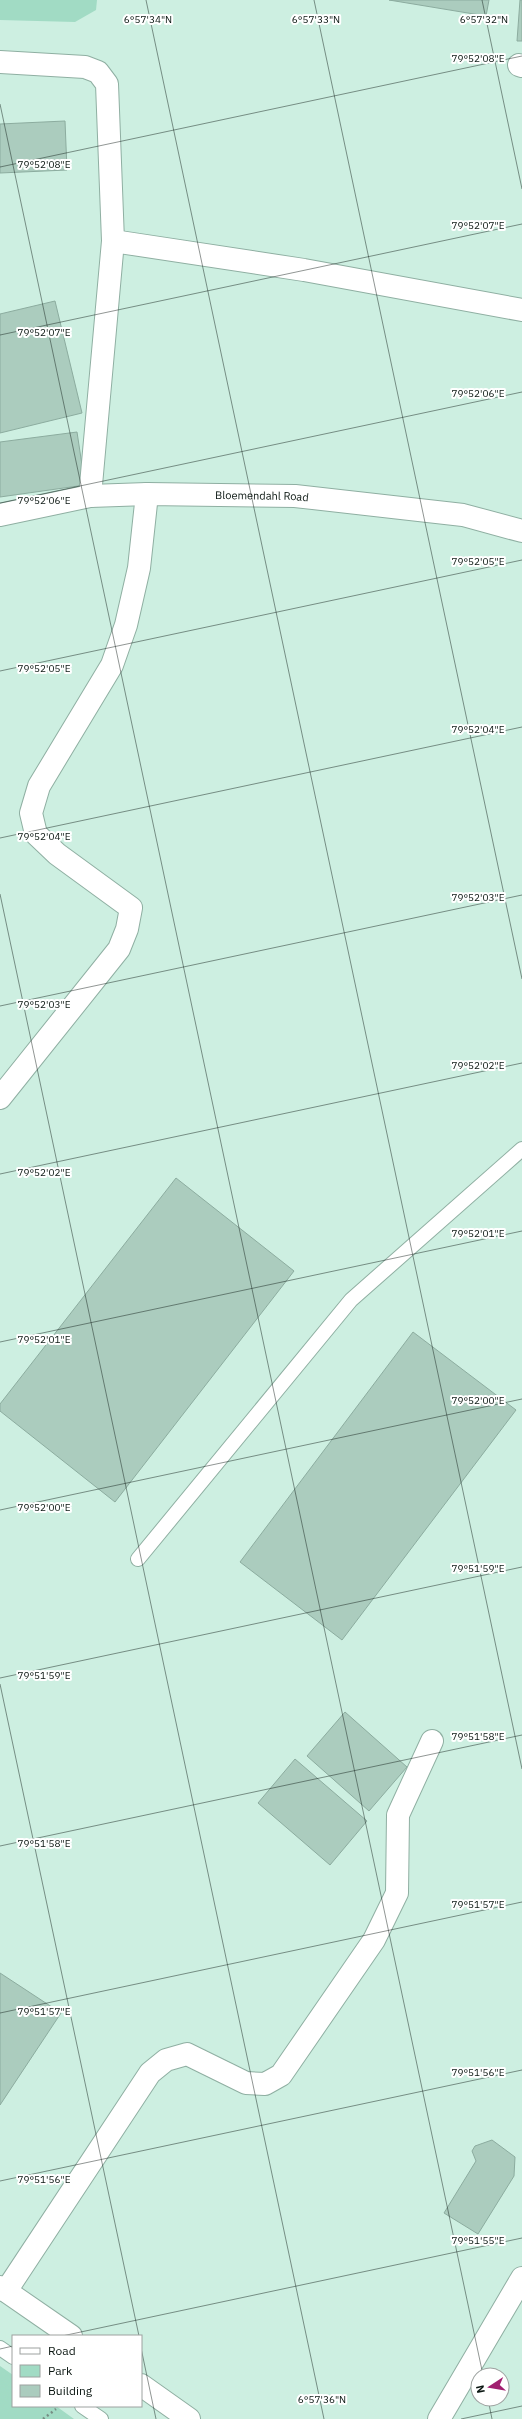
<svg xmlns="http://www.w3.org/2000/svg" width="522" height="2419" viewBox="0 0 522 2419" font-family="'IBM Plex Sans',sans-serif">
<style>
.green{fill:#a1dbc4}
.building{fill:#abccbe;stroke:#8cac9f}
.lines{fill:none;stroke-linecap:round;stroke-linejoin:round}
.service-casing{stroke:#8fafa2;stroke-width:16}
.minor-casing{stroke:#8fafa2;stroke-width:24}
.secondary-casing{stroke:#8fafa2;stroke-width:24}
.primary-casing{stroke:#8fafa2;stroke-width:24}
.path{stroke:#768e84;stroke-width:2.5;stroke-dasharray:2 3;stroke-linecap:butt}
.service{stroke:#fff;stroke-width:14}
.minor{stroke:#fff;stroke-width:22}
.secondary{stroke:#fff;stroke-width:22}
.primary{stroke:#fff;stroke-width:22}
.ticks{fill:none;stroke:#0b1712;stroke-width:1;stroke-opacity:0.45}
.labels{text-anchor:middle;stroke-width:4;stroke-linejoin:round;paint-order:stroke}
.street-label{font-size:11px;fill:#0b1712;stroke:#fff}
.ticks-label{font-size:10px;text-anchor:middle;fill:#0b1712;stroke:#fff;stroke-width:4;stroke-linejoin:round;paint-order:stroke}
</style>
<rect width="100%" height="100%" fill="#cdefe1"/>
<g class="green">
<path d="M 0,0 L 97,0 L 96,10 L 75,22 L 0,20 Z"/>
<path d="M 0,2366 L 13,2375 L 13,2406 L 56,2406 L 74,2419 L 0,2419 Z"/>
</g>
<g class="building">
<path d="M 389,0 L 489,0 L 486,16 Z"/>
<path d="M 520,0 L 522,0 L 522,41 L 517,41 Z"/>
<path d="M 65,121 L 67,170 L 0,173 L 0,124 Z"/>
<path d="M 55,301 L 82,413 L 0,433 L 0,314 Z"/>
<path d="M 77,432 L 85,485 L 0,497 L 0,442 Z"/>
<path d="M 176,1178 L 294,1271 L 115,1502 L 0,1411 L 0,1404 Z"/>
<path d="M 413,1332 L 516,1410 L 342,1640 L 240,1562 Z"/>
<path d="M 345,1712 L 407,1767 L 369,1811 L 307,1756 Z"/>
<path d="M 295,1759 L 367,1821 L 330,1865 L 258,1803 Z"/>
<path d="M 0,1973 L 61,2013 L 0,2105 Z"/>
<path d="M 492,2140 L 515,2157 L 514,2176 L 478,2234 L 444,2213 L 476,2161 L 472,2151 L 475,2146 Z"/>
</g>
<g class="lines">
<defs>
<g id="service">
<path d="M 138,1559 L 351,1300 L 522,1149"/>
<path d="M 0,2348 L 13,2357"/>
<path d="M 82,2406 L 101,2419"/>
</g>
<g id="minor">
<path d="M 0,62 L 85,67 L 98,72 L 107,84 L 113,241 L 90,496"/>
<path d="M 519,65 L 522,66"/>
<path d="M 113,241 L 304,270 L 522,310"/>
<path d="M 0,1098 L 119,949 L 127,929 L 131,908 L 57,854 L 36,834 L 31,813 L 39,786 L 112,665 L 126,625 L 139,568 L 147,494"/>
<path d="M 6,2291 L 150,2073 L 166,2060 L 187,2054 L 246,2083 L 265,2084 L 281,2075 L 374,1940 L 397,1893 L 398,1815 L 432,1741"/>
<path d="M 439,2419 L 522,2278"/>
</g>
<g id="secondary">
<path id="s1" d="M 0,515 L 90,496 L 147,494 L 295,496 L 463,515 L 522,531"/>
</g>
<g id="primary">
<path d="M 0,2287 L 71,2336"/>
<path d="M 141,2385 L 189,2419"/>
</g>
</defs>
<use href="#service" class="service-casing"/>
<use href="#minor" class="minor-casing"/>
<use href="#secondary" class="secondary-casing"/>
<use href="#primary" class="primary-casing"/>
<path class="path" d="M 43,2419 L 56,2409"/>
<use href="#service" class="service"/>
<use href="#minor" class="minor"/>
<use href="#secondary" class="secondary"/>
<use href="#primary" class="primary"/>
</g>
<path class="ticks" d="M 146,0 L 522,1769M 314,0 L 522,979M 482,0 L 522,189M 0,104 L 483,2375M 0,167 L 522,56M 0,335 L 522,224M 0,503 L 522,392M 0,671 L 522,560M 0,838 L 522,727M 0,894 L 324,2419M 0,1006 L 522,895M 0,1174 L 522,1063M 0,1342 L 522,1231M 0,1510 L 522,1399M 0,1678 L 522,1567M 0,1684 L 139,2336M 0,1846 L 522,1735M 0,2013 L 522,1902M 0,2181 L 522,2070M 62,2336 L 522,2238M 141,2348 L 156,2419M 0,2349 L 13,2346M 488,2399 L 492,2419M 461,2419 L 522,2406"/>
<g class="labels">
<g class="street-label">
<text dy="4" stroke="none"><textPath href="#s1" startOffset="264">Bloemendahl Road</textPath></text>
</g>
</g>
<g class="ticks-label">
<text x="148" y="23">6°57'34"N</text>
<text x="316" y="23">6°57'33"N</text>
<text x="484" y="23">6°57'32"N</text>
<text x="478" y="62">79°52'08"E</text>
<text x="44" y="168">79°52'08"E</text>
<text x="478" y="229">79°52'07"E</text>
<text x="44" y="336">79°52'07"E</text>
<text x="478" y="397">79°52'06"E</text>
<text x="44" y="504">79°52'06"E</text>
<text x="478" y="565">79°52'05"E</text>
<text x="44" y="672">79°52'05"E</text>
<text x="478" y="733">79°52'04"E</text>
<text x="44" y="840">79°52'04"E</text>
<text x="478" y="901">79°52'03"E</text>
<text x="44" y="1008">79°52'03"E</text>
<text x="478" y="1069">79°52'02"E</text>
<text x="44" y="1176">79°52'02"E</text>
<text x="478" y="1237">79°52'01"E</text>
<text x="44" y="1343">79°52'01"E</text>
<text x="478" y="1404">79°52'00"E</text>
<text x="44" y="1511">79°52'00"E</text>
<text x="478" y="1572">79°51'59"E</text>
<text x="44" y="1679">79°51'59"E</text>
<text x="478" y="1740">79°51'58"E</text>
<text x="44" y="1847">79°51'58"E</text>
<text x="478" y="1908">79°51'57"E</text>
<text x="44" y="2015">79°51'57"E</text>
<text x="478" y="2076">79°51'56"E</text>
<text x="44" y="2183">79°51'56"E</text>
<text x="478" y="2244">79°51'55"E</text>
<text x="322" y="2403">6°57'36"N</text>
</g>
<rect x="12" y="2335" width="130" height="72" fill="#ffffff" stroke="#9da2a0"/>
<rect x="20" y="2348" width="20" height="6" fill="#ffffff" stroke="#9da2a0"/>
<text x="48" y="2355" font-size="12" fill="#0b1712">Road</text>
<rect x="20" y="2365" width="20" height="12" fill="#a1dbc4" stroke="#9da2a0"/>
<text x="48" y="2375" font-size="12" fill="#0b1712">Park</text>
<rect x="20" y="2385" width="20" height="12" fill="#abccbe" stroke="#9da2a0"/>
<text x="48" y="2395" font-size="12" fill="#0b1712">Building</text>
<g transform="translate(490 2387) rotate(258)"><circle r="19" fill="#ffffff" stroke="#9da2a0"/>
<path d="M0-3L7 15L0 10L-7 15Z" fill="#a11f70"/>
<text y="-6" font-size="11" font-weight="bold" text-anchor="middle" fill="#0b1712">N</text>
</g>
</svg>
